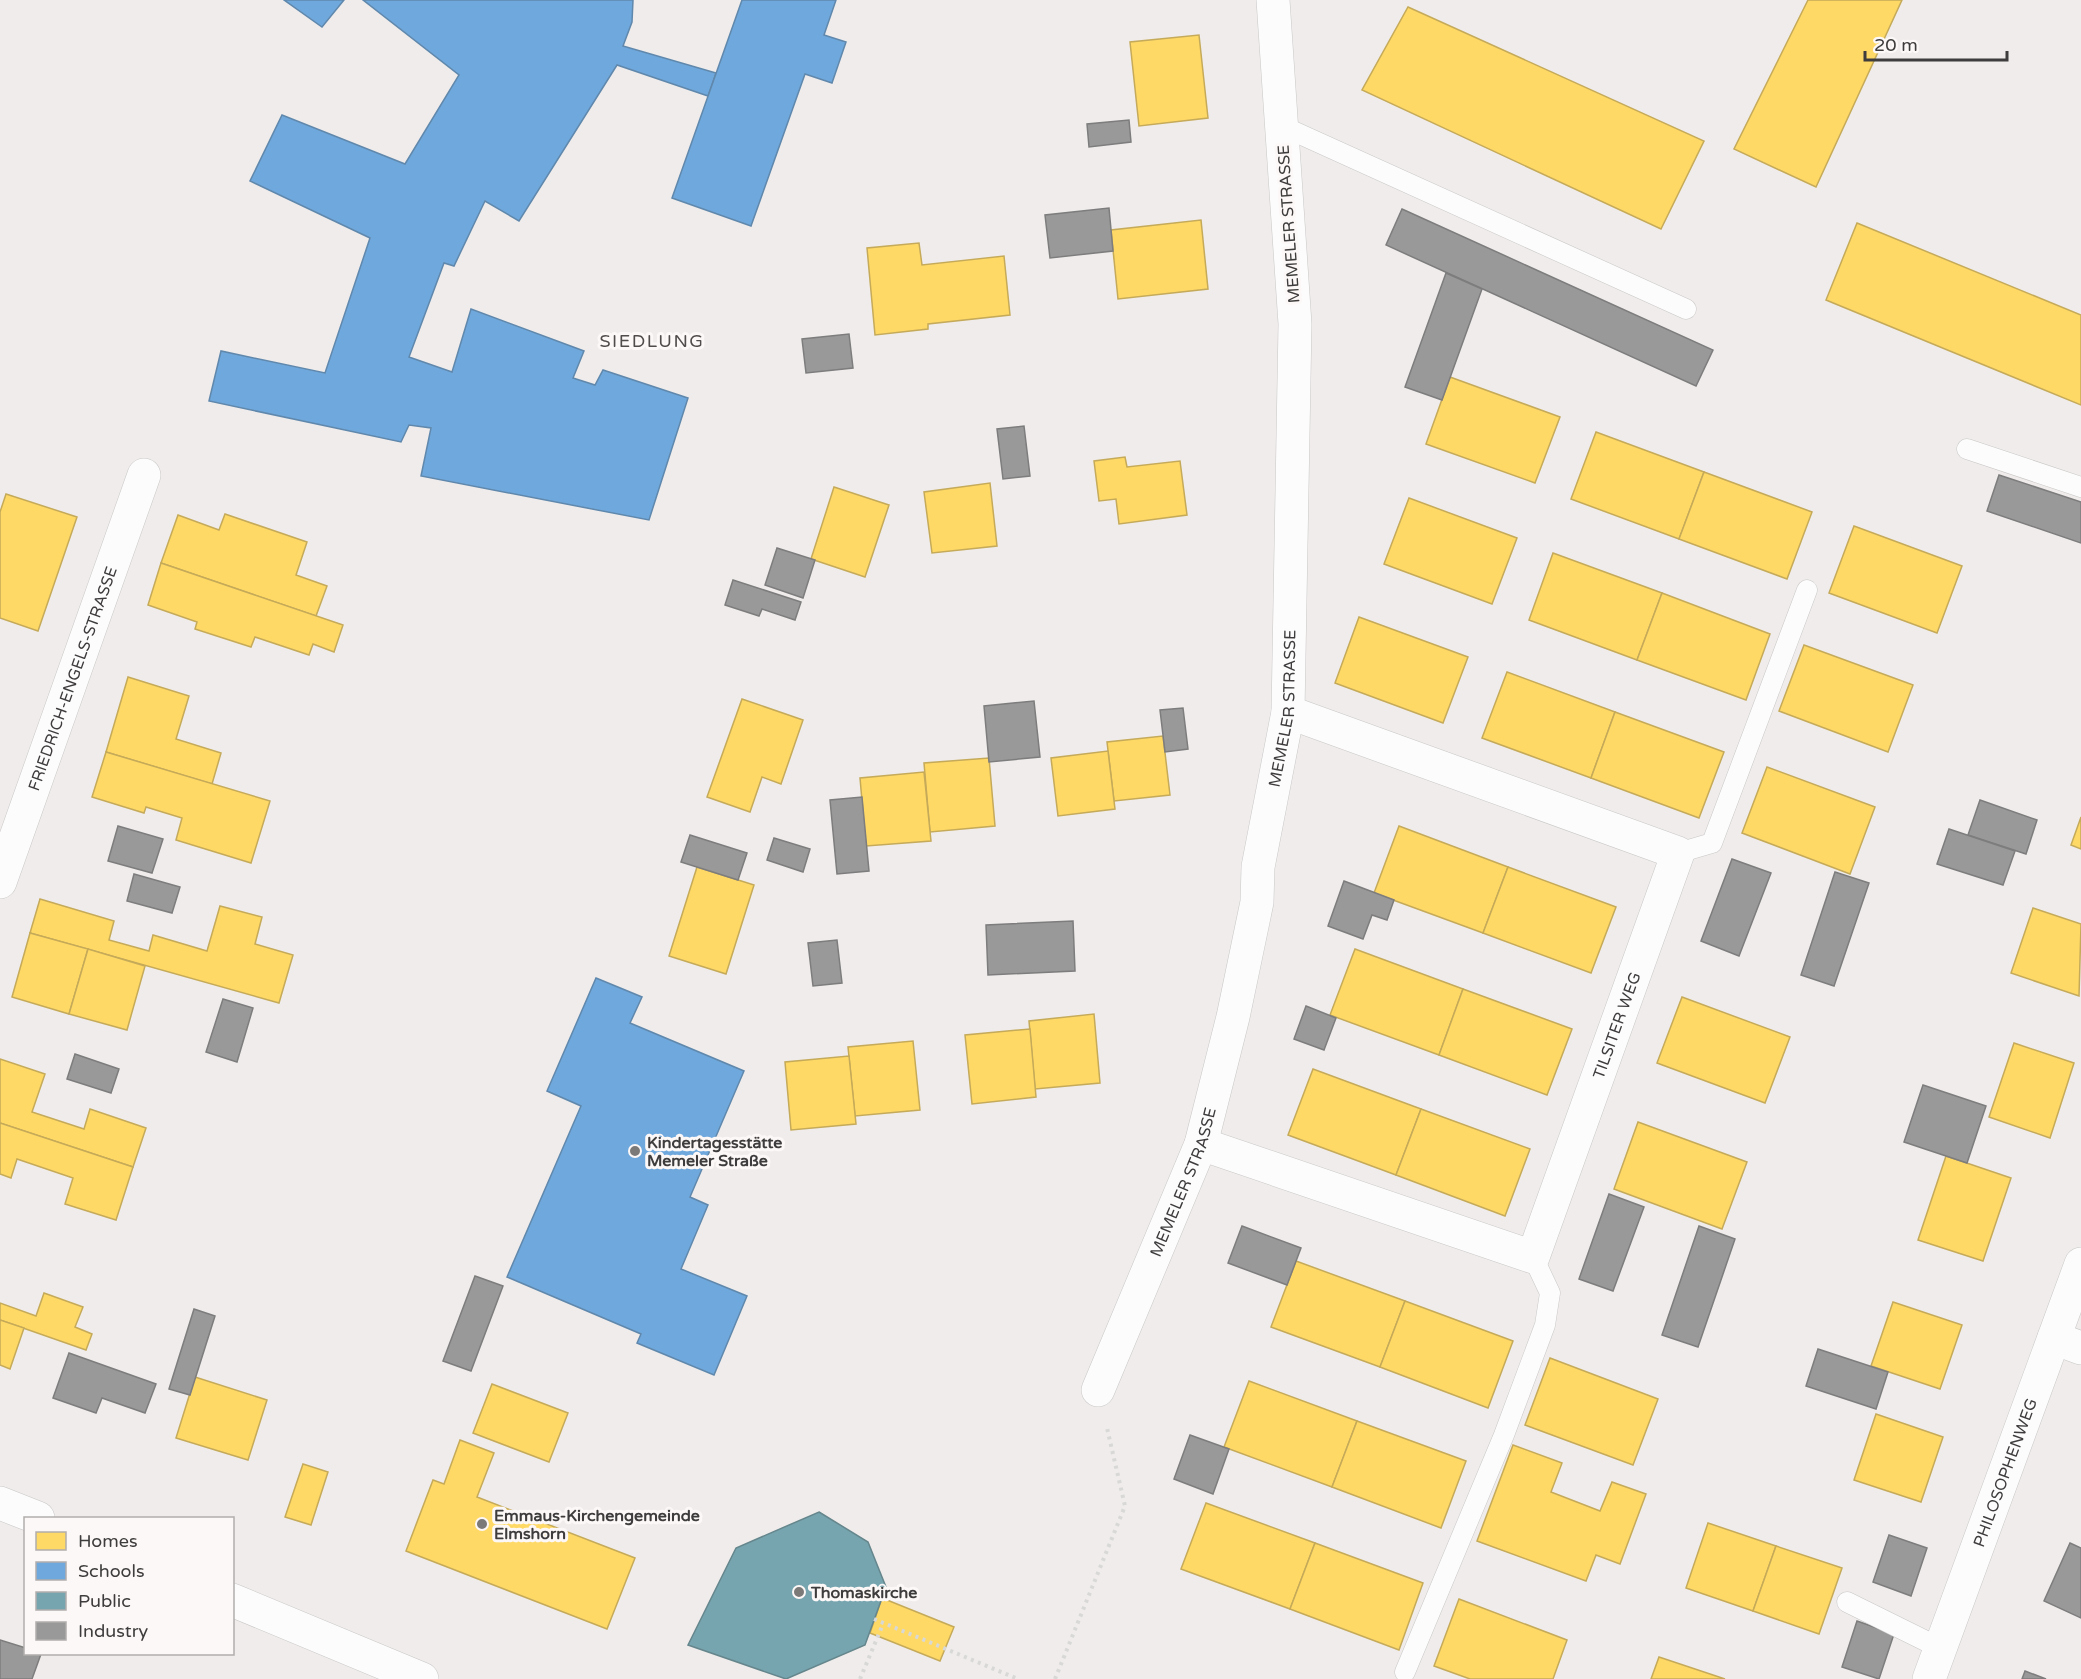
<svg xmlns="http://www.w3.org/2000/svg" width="2081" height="1679" viewBox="0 0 2081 1679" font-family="'Varela Round',sans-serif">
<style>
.homes{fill:#ffd966;stroke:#c5aa59;stroke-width:1.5}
.schools{fill:#6fa8dc;stroke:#6088ac;stroke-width:1.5}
.public{fill:#76a5af;stroke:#65868c;stroke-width:1.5}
.industry{fill:#999;stroke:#7e7d7d;stroke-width:1.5}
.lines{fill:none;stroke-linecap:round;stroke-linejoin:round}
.lane-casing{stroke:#c9c8c7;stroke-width:21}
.street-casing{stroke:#c9c8c7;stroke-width:34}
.path{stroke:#d8d8d7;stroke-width:4;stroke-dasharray:3 4.5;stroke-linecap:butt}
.lane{stroke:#fdfcfc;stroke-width:20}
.street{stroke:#fdfcfc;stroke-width:33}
.poi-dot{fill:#7c7a79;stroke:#fdf8f8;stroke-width:2}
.labels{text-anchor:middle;stroke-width:6;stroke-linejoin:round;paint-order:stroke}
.street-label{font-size:16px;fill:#3e3c3c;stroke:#fdf8f8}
.poi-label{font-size:16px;font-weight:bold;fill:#3e3c3c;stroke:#fdf8f8;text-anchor:start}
.neighbourhood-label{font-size:18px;letter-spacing:1.5px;fill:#504c4b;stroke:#fdf8f8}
</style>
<rect width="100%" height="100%" fill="#efeceb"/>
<g class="homes">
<path d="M 1808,0 L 1902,0 L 1816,187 L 1734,149 Z"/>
<path d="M 1408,7 L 1704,141 L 1661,229 L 1362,90 Z"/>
<path d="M 1199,35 L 1208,118 L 1139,126 L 1130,42 Z"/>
<path d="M 1201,220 L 1208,289 L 1118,299 L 1111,230 Z"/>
<path d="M 1857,223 L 2081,315 L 2081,405 L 1826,300 Z"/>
<path d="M 919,243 L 922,265 L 1004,256 L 1010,315 L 928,324 L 928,329 L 875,335 L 867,248 Z"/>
<path d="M 1450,377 L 1560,417 L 1535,483 L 1426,444 Z"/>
<path d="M 1596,432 L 1704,472 L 1679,539 L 1571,499 Z"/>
<path d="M 1125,457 L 1127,467 L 1180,461 L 1187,515 L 1119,524 L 1116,499 L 1099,501 L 1094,461 Z"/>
<path d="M 1704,472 L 1812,512 L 1787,579 L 1679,539 Z"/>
<path d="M 990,483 L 997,546 L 932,553 L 924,492 Z"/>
<path d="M 834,487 L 889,505 L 865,577 L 811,559 Z"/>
<path d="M 6,494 L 77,517 L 38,631 L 0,618 L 0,512 Z"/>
<path d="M 1409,498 L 1517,538 L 1492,604 L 1384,564 Z"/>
<path d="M 225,514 L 307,542 L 296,575 L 327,586 L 316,616 L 161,563 L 178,515 L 219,530 Z"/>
<path d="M 1854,526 L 1962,566 L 1937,633 L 1829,593 Z"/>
<path d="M 1553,553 L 1662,593 L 1637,660 L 1529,620 Z"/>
<path d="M 161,563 L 343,625 L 334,652 L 313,644 L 309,655 L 255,637 L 251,647 L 195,629 L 197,622 L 148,605 Z"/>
<path d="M 1662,593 L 1770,634 L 1746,700 L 1637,660 Z"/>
<path d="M 1359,617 L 1468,657 L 1443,723 L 1335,683 Z"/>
<path d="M 1804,645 L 1913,685 L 1888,752 L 1779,711 Z"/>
<path d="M 1507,672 L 1615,712 L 1591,778 L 1482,738 Z"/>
<path d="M 128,677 L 189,696 L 176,739 L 221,753 L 212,784 L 106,752 Z"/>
<path d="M 742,699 L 803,720 L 781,784 L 762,777 L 750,812 L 707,797 Z"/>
<path d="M 1615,712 L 1724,752 L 1699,818 L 1591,778 Z"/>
<path d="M 1163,736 L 1170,795 L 1114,801 L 1107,742 Z"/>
<path d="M 1108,751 L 1115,809 L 1058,816 L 1051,758 Z"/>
<path d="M 106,752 L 270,801 L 251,863 L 176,840 L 182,818 L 146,807 L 144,813 L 92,797 Z"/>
<path d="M 989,758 L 995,826 L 930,832 L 924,763 Z"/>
<path d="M 1767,767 L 1875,807 L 1850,874 L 1742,833 Z"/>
<path d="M 924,772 L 931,841 L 866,846 L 860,778 Z"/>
<path d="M 2081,817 L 2081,849 L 2071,845 Z"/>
<path d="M 1399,826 L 1508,867 L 1483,933 L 1374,893 Z"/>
<path d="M 697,867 L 754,885 L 726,974 L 669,956 Z"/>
<path d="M 1508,867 L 1616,907 L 1591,973 L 1483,933 Z"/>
<path d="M 40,899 L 114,921 L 109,940 L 149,951 L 153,935 L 207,951 L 220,906 L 262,917 L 255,944 L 293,955 L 279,1003 L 30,933 Z"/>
<path d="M 2033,908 L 2081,924 L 2079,996 L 2011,973 Z"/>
<path d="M 30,933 L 88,949 L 69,1014 L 12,997 Z"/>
<path d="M 88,949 L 145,966 L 127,1030 L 69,1014 Z"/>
<path d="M 1355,949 L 1463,989 L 1439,1055 L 1330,1015 Z"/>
<path d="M 1463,989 L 1572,1029 L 1547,1095 L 1439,1055 Z"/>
<path d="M 1682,997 L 1790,1037 L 1765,1103 L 1657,1063 Z"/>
<path d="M 1094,1014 L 1100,1083 L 1035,1089 L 1029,1021 Z"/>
<path d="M 1030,1029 L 1036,1097 L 972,1104 L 965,1035 Z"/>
<path d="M 913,1041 L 920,1110 L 855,1116 L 848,1047 Z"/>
<path d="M 2014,1043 L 2074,1063 L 2050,1138 L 1989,1117 Z"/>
<path d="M 849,1056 L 856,1124 L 791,1130 L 785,1062 Z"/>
<path d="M 0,1059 L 45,1074 L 32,1112 L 84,1129 L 90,1109 L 146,1128 L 133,1167 L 0,1123 Z"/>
<path d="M 1313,1069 L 1421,1109 L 1396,1175 L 1288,1135 Z"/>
<path d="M 1421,1109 L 1530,1149 L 1505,1216 L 1396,1175 Z"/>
<path d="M 1638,1122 L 1747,1162 L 1722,1229 L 1614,1189 Z"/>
<path d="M 0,1123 L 133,1167 L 116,1220 L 65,1204 L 73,1178 L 17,1159 L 11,1178 L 0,1174 Z"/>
<path d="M 1946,1156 L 2011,1178 L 1983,1261 L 1918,1240 Z"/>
<path d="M 1296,1261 L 1405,1301 L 1380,1367 L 1271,1327 Z"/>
<path d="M 44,1293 L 83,1307 L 75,1327 L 92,1334 L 86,1350 L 0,1320 L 0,1303 L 36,1316 Z"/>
<path d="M 1405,1301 L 1513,1341 L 1488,1408 L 1380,1367 Z"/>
<path d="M 1893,1302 L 1962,1325 L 1940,1389 L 1871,1366 Z"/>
<path d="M 0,1320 L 24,1328 L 10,1369 L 0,1365 Z"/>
<path d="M 1550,1358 L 1658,1399 L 1633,1465 L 1525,1425 Z"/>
<path d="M 195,1377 L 267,1400 L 248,1460 L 176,1438 Z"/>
<path d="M 1249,1381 L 1357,1421 L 1332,1487 L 1224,1447 Z"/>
<path d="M 492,1384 L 568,1413 L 549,1462 L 473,1433 Z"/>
<path d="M 1876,1414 L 1943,1437 L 1921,1502 L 1854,1480 Z"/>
<path d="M 1357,1421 L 1466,1461 L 1441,1528 L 1332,1487 Z"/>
<path d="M 460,1440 L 494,1453 L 477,1497 L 635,1558 L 607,1629 L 406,1551 L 433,1480 L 444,1484 Z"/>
<path d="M 1513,1445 L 1562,1463 L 1551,1492 L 1600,1511 L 1612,1482 L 1646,1494 L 1620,1564 L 1596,1555 L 1586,1581 L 1477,1541 Z"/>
<path d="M 303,1464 L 328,1472 L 311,1525 L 285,1517 Z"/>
<path d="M 1206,1503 L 1315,1543 L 1290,1609 L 1181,1569 Z"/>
<path d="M 1708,1523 L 1776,1546 L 1753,1611 L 1686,1588 Z"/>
<path d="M 1315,1543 L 1423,1583 L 1399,1650 L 1290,1609 Z"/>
<path d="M 1776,1546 L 1842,1568 L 1819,1634 L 1753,1611 Z"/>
<path d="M 882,1598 L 954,1627 L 940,1661 L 870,1633 Z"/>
<path d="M 1459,1599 L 1567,1640 L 1553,1679 L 1470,1679 L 1434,1666 Z"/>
<path d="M 1659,1657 L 1725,1679 L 1651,1679 Z"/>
</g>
<g class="schools">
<path d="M 284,0 L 344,0 L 322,27 Z"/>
<path d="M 363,0 L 633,0 L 632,22 L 623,46 L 716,73 L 708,96 L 617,65 L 519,221 L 485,201 L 454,266 L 444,263 L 409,357 L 452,372 L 471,309 L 584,351 L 573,378 L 595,385 L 603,370 L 688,398 L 649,520 L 421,476 L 431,428 L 409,425 L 401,442 L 209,401 L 221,351 L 325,373 L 370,238 L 250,181 L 282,115 L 405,164 L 459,75 Z"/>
<path d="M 742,0 L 836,0 L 824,35 L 846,42 L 832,83 L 805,74 L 751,226 L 672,198 Z"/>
<path d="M 596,978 L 642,997 L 630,1023 L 744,1071 L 690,1197 L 708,1205 L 681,1269 L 747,1296 L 714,1375 L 637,1343 L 641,1334 L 507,1277 L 581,1106 L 547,1091 Z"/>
</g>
<path class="public" d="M 819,1512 L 868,1542 L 886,1587 L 865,1645 L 786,1679 L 688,1645 L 736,1548 Z"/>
<g class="industry">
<path d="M 1129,120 L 1131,142 L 1089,147 L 1087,124 Z"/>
<path d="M 1109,208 L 1113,251 L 1050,258 L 1045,215 Z"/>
<path d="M 1402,209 L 1713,350 L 1696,386 L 1386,245 Z"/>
<path d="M 1446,273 L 1482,289 L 1442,400 L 1405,387 Z"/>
<path d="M 849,334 L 853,368 L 806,373 L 802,339 Z"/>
<path d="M 1024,426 L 1030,476 L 1003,479 L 997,429 Z"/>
<path d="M 1999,475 L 2081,502 L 2081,543 L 1987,511 Z"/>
<path d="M 777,548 L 815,560 L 803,598 L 765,585 Z"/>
<path d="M 733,580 L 801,602 L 795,620 L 762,609 L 759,616 L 725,605 Z"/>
<path d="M 1034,701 L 1040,757 L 989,762 L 984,706 Z"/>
<path d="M 1183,708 L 1188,749 L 1165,752 L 1160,710 Z"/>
<path d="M 862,797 L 869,871 L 837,874 L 830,800 Z"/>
<path d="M 1980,800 L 2037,820 L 2026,854 L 1968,835 Z"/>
<path d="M 118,826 L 163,839 L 152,873 L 108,861 Z"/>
<path d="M 1949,829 L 2015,851 L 2003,885 L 1937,864 Z"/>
<path d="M 690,835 L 747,853 L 738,880 L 681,862 Z"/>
<path d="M 774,838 L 810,849 L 803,872 L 767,860 Z"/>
<path d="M 1732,859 L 1771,873 L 1739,956 L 1701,941 Z"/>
<path d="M 1835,872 L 1869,883 L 1834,986 L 1801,975 Z"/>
<path d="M 134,874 L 180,887 L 172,913 L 127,901 Z"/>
<path d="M 1344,881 L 1394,900 L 1387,920 L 1372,915 L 1363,939 L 1328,926 Z"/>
<path d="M 1073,921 L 1075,971 L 988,975 L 986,925 Z"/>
<path d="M 837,940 L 842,983 L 813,986 L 808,943 Z"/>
<path d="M 223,999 L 253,1008 L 237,1062 L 206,1052 Z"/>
<path d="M 1306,1006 L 1336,1018 L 1324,1050 L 1294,1039 Z"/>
<path d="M 75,1054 L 119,1069 L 111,1093 L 67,1079 Z"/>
<path d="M 1923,1085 L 1986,1106 L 1967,1163 L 1904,1142 Z"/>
<path d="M 1609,1194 L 1644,1207 L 1613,1291 L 1579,1279 Z"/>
<path d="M 1242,1226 L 1301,1248 L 1287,1285 L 1228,1263 Z"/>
<path d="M 1699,1226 L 1735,1239 L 1698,1347 L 1662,1335 Z"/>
<path d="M 475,1276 L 503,1286 L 471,1371 L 443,1361 Z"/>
<path d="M 194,1309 L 215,1316 L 190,1395 L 169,1389 Z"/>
<path d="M 1818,1349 L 1888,1372 L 1876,1409 L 1806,1386 Z"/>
<path d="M 69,1353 L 156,1384 L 145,1413 L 102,1398 L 96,1413 L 53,1398 Z"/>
<path d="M 1190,1435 L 1229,1449 L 1213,1494 L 1174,1479 Z"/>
<path d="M 1889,1535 L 1927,1548 L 1911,1596 L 1873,1582 Z"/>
<path d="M 2070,1543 L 2081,1548 L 2081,1618 L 2044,1601 Z"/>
<path d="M 1857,1621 L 1894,1634 L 1879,1679 L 1842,1667 Z"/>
<path d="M 0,1640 L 26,1648 L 26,1654 L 41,1654 L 32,1679 L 0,1679 Z"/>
<path d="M 2025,1671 L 2046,1679 L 2022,1679 Z"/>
</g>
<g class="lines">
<defs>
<g id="lane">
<path d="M 1282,126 L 1686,309"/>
<path d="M 1967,449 L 2081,487"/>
<path d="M 1678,853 L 1712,843 L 1807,590"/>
<path d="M 1847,1602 L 1940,1648"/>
<path d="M 1405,1672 L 1504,1435 L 1545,1325 L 1550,1293 L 1533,1257"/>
</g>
<g id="street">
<path id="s1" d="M 0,882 L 144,475"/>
<path id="s2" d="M 1201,1144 L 1533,1257 L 1678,853 L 1288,712"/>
<path d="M 2054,1338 L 2081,1348"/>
<path id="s3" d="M 1098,1390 L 1201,1144 L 1233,1017 L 1257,902 L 1258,867 L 1288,712 L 1295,324 L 1273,0"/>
<path d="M 0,1503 L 38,1518"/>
<path d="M 232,1600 L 422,1679"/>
<path id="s4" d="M 1929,1679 L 2081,1264"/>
</g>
</defs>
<use href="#lane" class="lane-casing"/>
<use href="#street" class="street-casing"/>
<g class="path">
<path d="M 874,1619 L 1018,1679"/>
<path d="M 860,1679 L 883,1624"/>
<path d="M 1055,1679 L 1125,1506 L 1107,1428"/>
</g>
<use href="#lane" class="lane"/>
<use href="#street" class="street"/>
</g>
<g class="poi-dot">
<circle cx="635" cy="1151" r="6"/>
<circle cx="482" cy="1524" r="6"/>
<circle cx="799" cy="1592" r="6"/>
</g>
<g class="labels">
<g class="street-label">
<text transform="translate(1288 224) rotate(-94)" y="6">MEMELER STRASSE</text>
<text dy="6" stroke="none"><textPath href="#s1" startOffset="216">FRIEDRICH-ENGELS-STRASSE</textPath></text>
<text dy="6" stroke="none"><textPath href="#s3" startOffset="711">MEMELER STRASSE</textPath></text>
<text dy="6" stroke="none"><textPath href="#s2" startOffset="597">TILSITER WEG</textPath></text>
<text dy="6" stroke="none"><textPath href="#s3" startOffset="225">MEMELER STRASSE</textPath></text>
<text dy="6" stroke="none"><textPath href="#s4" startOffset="220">PHILOSOPHENWEG</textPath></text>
</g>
<g class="poi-label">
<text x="647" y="1148">Kindertagesstätte<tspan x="647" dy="18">Memeler Straße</tspan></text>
<text x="494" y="1521">Emmaus-Kirchengemeinde<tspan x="494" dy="18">Elmshorn</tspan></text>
<text x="811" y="1598">Thomaskirche</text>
</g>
<g class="neighbourhood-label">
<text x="652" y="347">SIEDLUNG</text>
</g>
</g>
<rect x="24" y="1517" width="210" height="138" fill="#fdf8f8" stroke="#b1adad" stroke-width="1.5"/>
<rect x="36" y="1532" width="30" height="18" fill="#ffd966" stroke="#b1adad" stroke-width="1.5"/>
<text x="78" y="1547" font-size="18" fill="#3e3c3c">Homes</text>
<rect x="36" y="1562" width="30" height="18" fill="#6fa8dc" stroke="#b1adad" stroke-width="1.5"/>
<text x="78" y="1577" font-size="18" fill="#3e3c3c">Schools</text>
<rect x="36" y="1592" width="30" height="18" fill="#76a5af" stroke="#b1adad" stroke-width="1.5"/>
<text x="78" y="1607" font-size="18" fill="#3e3c3c">Public</text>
<rect x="36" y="1622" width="30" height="18" fill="#999999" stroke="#b1adad" stroke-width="1.5"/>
<text x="78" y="1637" font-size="18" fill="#3e3c3c">Industry</text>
<path d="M1865 51v9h142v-9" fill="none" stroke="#3e3c3c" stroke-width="3"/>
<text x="1874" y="51" font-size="18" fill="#3e3c3c" stroke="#fdf8f8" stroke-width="4.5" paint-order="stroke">20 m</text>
</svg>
